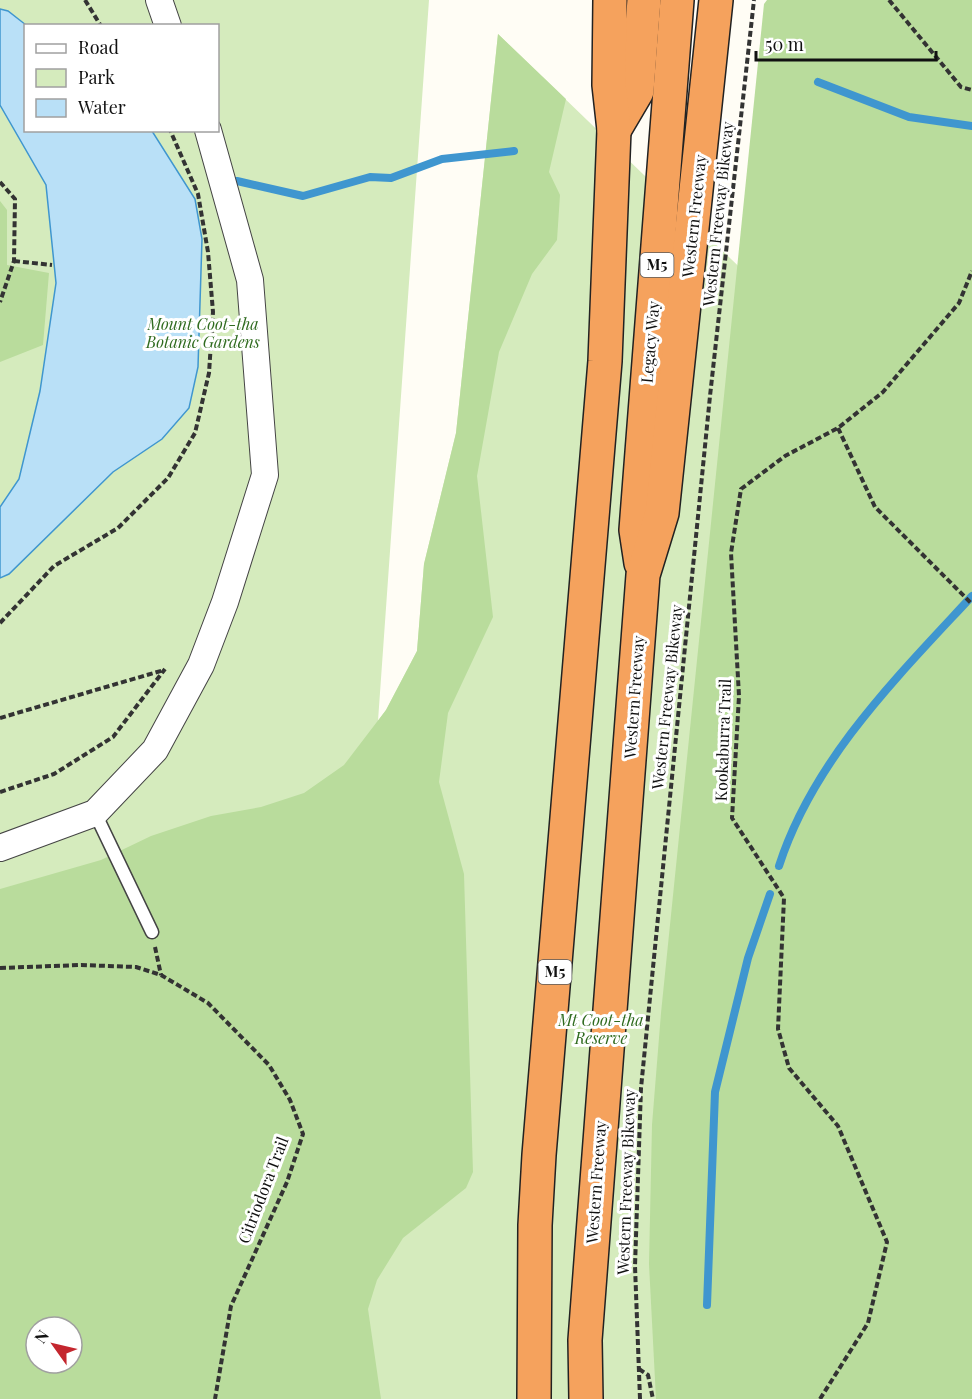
<svg xmlns="http://www.w3.org/2000/svg" width="972" height="1399" viewBox="0 0 972 1399" font-family="'Playfair Display',serif">
<style>
.green{fill:#d5ebbd;fill-rule:evenodd}
.forest{fill:#b9dc9c;fill-rule:evenodd}
.water{fill:#b9e0f7;stroke:#3f96cf;stroke-width:1.5}
.lines{fill:none;stroke-linecap:round;stroke-linejoin:round}
.stream{stroke:#3f96cf;stroke-width:8}
.lane-casing{stroke:#444;stroke-width:15}
.street-casing{stroke:#444;stroke-width:28}
.highway-casing{stroke:#222;stroke-width:36}
.path{stroke:#333;stroke-width:4;stroke-dasharray:6 3;stroke-linecap:butt}
.lane{stroke:#fff;stroke-width:12}
.street{stroke:#fff;stroke-width:26}
.highway{stroke:#f5a25d;stroke-width:33}
.labels{text-anchor:middle;stroke-width:6;stroke-linejoin:round;paint-order:stroke}
.shield{fill:#fff;stroke:#585858;stroke-width:1.5}
.shield-label{font-size:15px;font-weight:bold;fill:#111}
.street-label{font-size:16px;fill:#111;stroke:#fff}
.park-label{font-size:16px;font-style:italic;fill:#2f6b1f;stroke:#fff}
</style>
<rect width="100%" height="100%" fill="#fffdf5"/>
<path class="green" d="M 0,0 L 429,0 L 378,721 L 386,710 L 417,651 L 424,564 L 456,433 L 498,34 L 818,343 L 972,0 L 972,1399 L 0,1399 ZM 26,26 L 218,26 L 218,130 L 26,130 ZM 36,1327 L 72,1327 L 72,1363 L 36,1363 Z"/>
<g class="forest">
<path d="M 767,0 L 972,0 L 972,1399 L 656,1399 L 649,1264 L 652,1125 L 661,1013 L 764,4 Z"/>
<path d="M 498,34 L 566,99 L 549,172 L 560,195 L 557,240 L 532,274 L 499,352 L 477,476 L 493,617 L 448,713 L 439,782 L 464,874 L 473,1172 L 466,1188 L 403,1238 L 377,1280 L 368,1309 L 381,1399 L 0,1399 L 0,889 L 101,860 L 151,836 L 211,816 L 261,807 L 304,793 L 344,765 L 386,710 L 417,651 L 424,564 L 456,433 ZM 36,1327 L 72,1327 L 72,1363 L 36,1363 Z"/>
<path d="M 0,201 L 7,210 L 7,265 L 49,273 L 43,345 L 0,362 Z"/>
</g>
<path class="water" d="M 0,9 L 8,11 L 26,25 L 26,130 L 152,131 L 195,199 L 202,239 L 198,367 L 189,408 L 162,439 L 113,472 L 9,574 L 0,578 L 0,507 L 19,479 L 40,391 L 56,283 L 46,185 L 0,105 Z"/>
<g class="lines">
<g class="stream">
<path d="M 818,82 L 909,117 L 972,126"/>
<path d="M 237,181 L 303,196 L 370,177 L 391,178 L 442,159 L 514,151"/>
<path d="M 779,866 C 813,760 897,677 972,596"/>
<path d="M 707,1305 L 715,1092 L 748,958 L 770,894"/>
</g>
<defs>
<path id="lane" d="M 95,813 L 152,932"/>
<g id="street">
<path d="M 159,0 L 168,26"/>
<path d="M 0,848 L 95,813 L 155,750 L 201,665 L 225,602 L 265,475 L 250,280 L 208,130"/>
</g>
<g id="highway">
<path d="M 614,130 L 637,91 L 644,0"/>
<path d="M 641,563 L 636,530 L 677,0"/>
<path d="M 534,1399 L 535,1225 L 539,1155 L 605,361 L 614,130 L 609,85 L 610,0"/>
<path d="M 586,1399 L 585,1340 L 643,575 L 662,513 L 716,0"/>
</g>
</defs>
<use href="#lane" class="lane-casing"/>
<use href="#street" class="street-casing"/>
<use href="#highway" class="highway-casing"/>
<g class="path">
<path d="M 85,0 L 101,26"/>
<path d="M 889,0 L 961,87 L 972,90"/>
<path d="M 0,182 L 15,199 L 14,261 L 0,302"/>
<path d="M 14,261 L 52,265"/>
<path d="M 838,428 L 875,507 L 972,604"/>
<path d="M 0,623 L 54,566 L 118,528 L 168,478 L 195,433 L 209,373 L 213,312 L 208,252 L 198,194 L 170,130"/>
<path d="M 0,718 L 164,670"/>
<path d="M 0,792 L 54,774 L 113,737 L 165,669"/>
<path d="M 155,947 L 161,975"/>
<path d="M 0,968 L 81,965 L 136,967 L 161,975 L 208,1003 L 269,1065 L 290,1100 L 303,1134 L 287,1182 L 231,1306 L 215,1399"/>
<path d="M 639,1369 L 648,1375 L 653,1399"/>
<path d="M 640,1399 L 635,1266 L 641,1088 L 710,396 L 754,0"/>
<path d="M 820,1399 L 868,1323 L 887,1242 L 838,1126 L 789,1068 L 778,1029 L 784,898 L 732,818 L 739,696 L 731,553 L 741,489 L 785,456 L 838,428 L 883,392 L 959,303 L 972,271"/>
</g>
<use href="#lane" class="lane"/>
<use href="#street" class="street"/>
<use href="#highway" class="highway"/>
</g>
<g class="labels">
<g class="shield">
<rect x="640.5" y="253" width="33" height="24" rx="4.5"/>
<rect x="538.5" y="960" width="33" height="24" rx="4.5"/>
</g>
<g class="shield-label">
<text x="657" y="270">M5</text>
<text x="555" y="977">M5</text>
</g>
<g class="street-label">
<text transform="translate(718 214) rotate(-84)" y="6">Western Freeway Bikeway</text>
<text transform="translate(694 216) rotate(-84)" y="6">Western Freeway</text>
<text transform="translate(650 342) rotate(-85)" y="6">Legacy Way</text>
<text transform="translate(634 697) rotate(-86)" y="6">Western Freeway</text>
<text transform="translate(667 697) rotate(-84)" y="6">Western Freeway Bikeway</text>
<text transform="translate(723 740) rotate(-88)" y="6">Kookaburra Trail</text>
<text transform="translate(596 1182) rotate(-86)" y="6">Western Freeway</text>
<text transform="translate(626 1182) rotate(-88)" y="6">Western Freeway Bikeway</text>
<text transform="translate(263 1190) rotate(-69)" y="6">Citriodora Trail</text>
</g>
<g class="park-label">
<text x="203" y="330">Mount Coot-tha<tspan x="203" dy="18">Botanic Gardens</tspan></text>
<text x="601" y="1026">Mt Coot-tha<tspan x="601" dy="18">Reserve</tspan></text>
</g>
</g>
<rect x="24" y="24" width="195" height="108" fill="#ffffff" stroke="#a0a0a0" stroke-width="1.5"/>
<rect x="36" y="44" width="30" height="9" fill="#ffffff" stroke="#a0a0a0" stroke-width="1.5"/>
<text x="78" y="54" font-size="18" fill="#111111">Road</text>
<rect x="36" y="69" width="30" height="18" fill="#d5ebbd" stroke="#a0a0a0" stroke-width="1.5"/>
<text x="78" y="84" font-size="18" fill="#111111">Park</text>
<rect x="36" y="99" width="30" height="18" fill="#b9e0f7" stroke="#a0a0a0" stroke-width="1.5"/>
<text x="78" y="114" font-size="18" fill="#111111">Water</text>
<g transform="translate(54 1345) rotate(304)"><circle r="28" fill="#ffffff" stroke="#a0a0a0" stroke-width="1.5"/>
<path d="M0-4.5L10 22L0 15L-10 22Z" fill="#c4262e"/>
<text y="-9" font-size="16" font-weight="bold" text-anchor="middle" fill="#111111">N</text>
</g>
<path d="M756 51v9h180v-9" fill="none" stroke="#111111" stroke-width="3"/>
<text x="765" y="51" font-size="18" fill="#111111" stroke="#ffffff" stroke-width="4.5" paint-order="stroke">50 m</text>
</svg>
